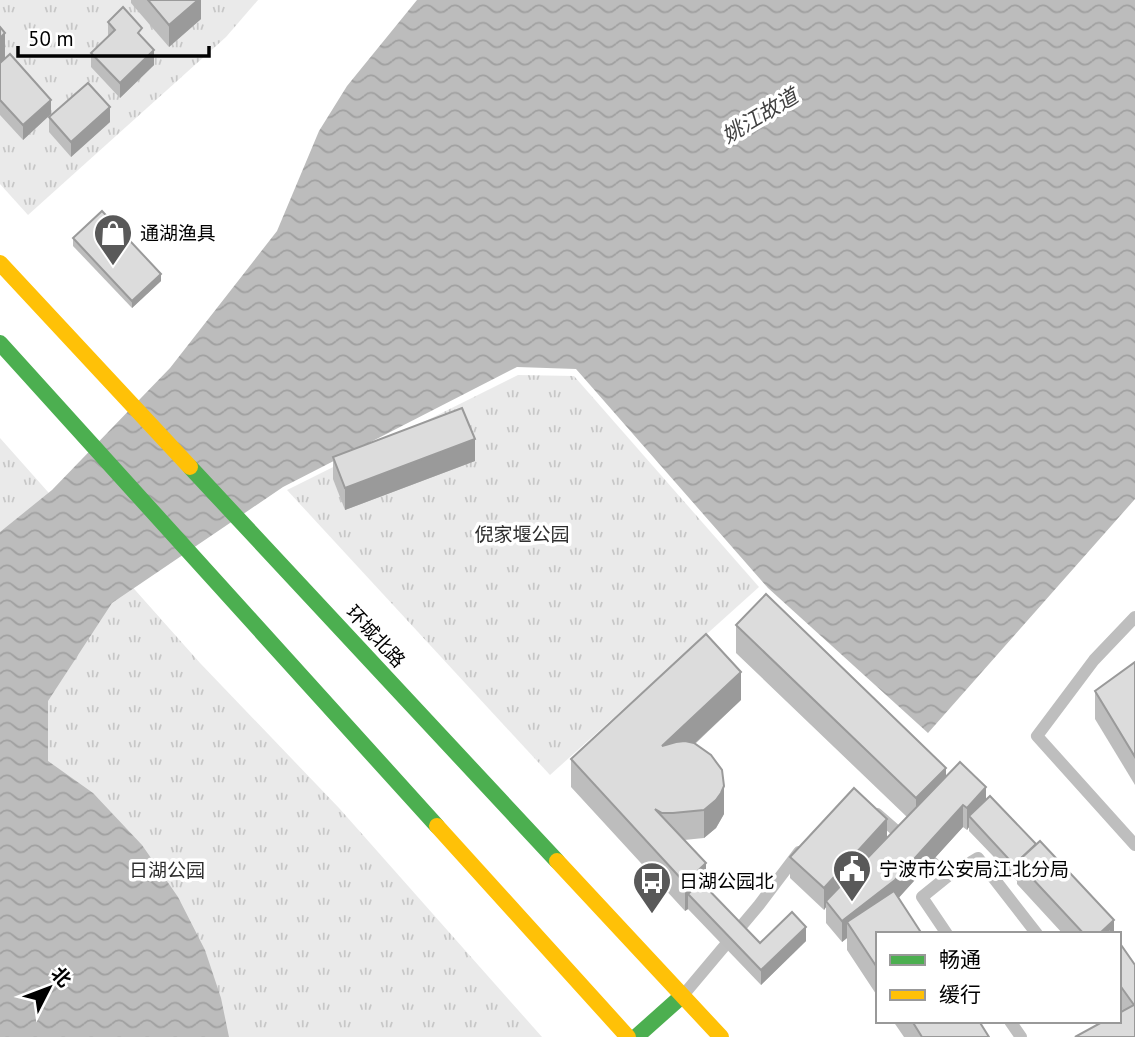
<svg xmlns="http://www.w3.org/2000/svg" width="1135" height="1037" viewBox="0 0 1135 1037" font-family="'PT Sans','Noto Sans SC',sans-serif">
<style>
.park{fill:url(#park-tufts)}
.water{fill:url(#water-waves)}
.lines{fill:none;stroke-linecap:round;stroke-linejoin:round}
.lane{stroke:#bebebe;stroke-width:12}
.fast{stroke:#4caf50;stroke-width:16}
.slow{stroke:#ffc107;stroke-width:16}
.wall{fill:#bdbdbd}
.shaded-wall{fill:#9a9a9a}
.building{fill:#dcdcdc;stroke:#9a9a9a;stroke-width:2}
.labels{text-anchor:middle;stroke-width:7;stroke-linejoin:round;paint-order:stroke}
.poi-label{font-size:19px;fill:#000;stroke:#fff;text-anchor:start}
.park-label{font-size:19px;fill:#2f2f2f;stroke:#fff}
.street-label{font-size:19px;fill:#000;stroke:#fff}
.water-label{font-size:21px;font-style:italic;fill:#404040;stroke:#fff}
</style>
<defs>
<pattern id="park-tufts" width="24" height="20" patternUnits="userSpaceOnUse" patternTransform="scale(1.75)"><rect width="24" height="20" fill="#eaeaea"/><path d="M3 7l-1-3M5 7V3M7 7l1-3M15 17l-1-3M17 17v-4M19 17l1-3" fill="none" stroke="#c7c7c7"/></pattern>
<pattern id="water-waves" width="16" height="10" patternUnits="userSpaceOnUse" patternTransform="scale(1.75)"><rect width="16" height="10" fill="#bcbcbc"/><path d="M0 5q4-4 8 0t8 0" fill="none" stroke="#a0a0a0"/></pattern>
</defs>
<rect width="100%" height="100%" fill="#fff"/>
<g class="park">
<path d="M 0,0 L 258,0 L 226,37 L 28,215 L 0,184 Z"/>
<path d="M 518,375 L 574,376 L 759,587 L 550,775 L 287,490 Z"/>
<path d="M 0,438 L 200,663 L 339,808 L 542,1037 L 0,1037 Z"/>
</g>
<path class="water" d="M 417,0 L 1135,0 L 1135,499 L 928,733 L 768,588 L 576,369 L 517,367 L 283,487 L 112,603 L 48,701 L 48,761 L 93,793 L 142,845 L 178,897 L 205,950 L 221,998 L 229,1037 L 0,1037 L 0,532 L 52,490 L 170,368 L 277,231 L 319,131 L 347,86 Z"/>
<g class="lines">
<g class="lane">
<path d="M 1135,617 L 1094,660 L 1037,736 L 1135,845"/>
<path d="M 877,814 L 948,876"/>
<path d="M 947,934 L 922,897 L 948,876 L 978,858 L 1037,934"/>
<path d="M 685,993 L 759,905 L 799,852"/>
<path d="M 1010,1021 L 1021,1037"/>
</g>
<g class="fast">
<path d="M 0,343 L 437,826"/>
<path d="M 190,467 L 557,861"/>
<path d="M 636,1037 L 682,996"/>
</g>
<g class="slow">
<path d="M 0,263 L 190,467"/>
<path d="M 437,826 L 628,1037"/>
<path d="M 557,861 L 721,1037"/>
</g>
</g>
<g class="wall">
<path d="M 131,0 L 201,0 L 201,19 L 169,47 L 131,3 Z"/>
<path d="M 108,22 L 142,37 L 154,65 L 120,98 L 91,67 L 91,53 L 108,37 Z"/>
<path d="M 0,27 L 5,58 L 51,114 L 23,140 L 0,115 Z"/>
<path d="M 49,117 L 110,122 L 71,157 L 49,132 Z"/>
<path d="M 73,238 L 161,281 L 132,308 L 73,246 Z"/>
<path d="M 333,457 L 475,461 L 345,510 L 333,479 Z"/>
<path d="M 736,625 L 946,777 L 986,800 L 1114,934 L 1063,934 L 1017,884 L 1017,881 L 969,831 L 969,827 L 967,830 L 963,827 L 898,898 L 878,934 L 878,997 L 847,950 L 847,938 L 842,942 L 826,923 L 826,907 L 824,910 L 790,878 L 790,857 L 887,838 L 907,817 L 736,653 Z"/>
<path d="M 1135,662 L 1135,785 L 1095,719 L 1095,691 Z"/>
<path d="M 741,700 L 695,744 L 724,814 L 716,828 L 704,838 L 684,840 L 706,887 L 760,943 L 806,941 L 761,985 L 688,909 L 685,911 L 571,787 L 571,759 Z"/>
<path d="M 1119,942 L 1135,965 L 1135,1037 L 1123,1011 L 1119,1005 Z"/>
<path d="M 893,1021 L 979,1021 L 989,1037 L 904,1037 Z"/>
</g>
<g class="shaded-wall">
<path d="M 198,0 L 201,0 L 201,19 L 169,47 L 169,25 Z"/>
<path d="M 5,33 L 5,61 L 0,66 L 0,38 Z"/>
<path d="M 154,50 L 154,65 L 120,98 L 120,83 Z"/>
<path d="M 51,100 L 51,114 L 23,140 L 23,125 Z"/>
<path d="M 110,107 L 110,122 L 71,157 L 71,142 Z"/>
<path d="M 161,274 L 161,281 L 132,308 L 132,301 Z"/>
<path d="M 475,439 L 475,461 L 345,510 L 345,488 Z"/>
<path d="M 741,672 L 741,700 L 662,774 L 662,746 Z"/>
<path d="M 946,768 L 946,796 L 916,826 L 916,798 Z"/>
<path d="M 724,786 L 724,814 L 716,828 L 704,838 L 704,810 Z"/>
<path d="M 986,787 L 986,809 L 969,816 L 969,827 L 967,830 L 967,808 Z"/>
<path d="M 963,805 L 963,827 L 895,902 L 847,922 L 847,938 L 842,942 L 842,921 Z"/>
<path d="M 887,819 L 887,841 L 826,901 L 826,907 L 824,910 L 824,888 Z"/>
<path d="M 706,863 L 706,891 L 688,894 L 688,909 L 685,911 L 685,883 Z"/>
<path d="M 1114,920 L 1114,934 L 1099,934 Z"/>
<path d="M 806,927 L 806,941 L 761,985 L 761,970 Z"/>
</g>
<g class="building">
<path d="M 148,0 L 198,0 L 169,25 Z"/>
<path d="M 123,7 L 142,28 L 138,33 L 154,50 L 120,83 L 91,53 L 115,30 L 108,22 Z"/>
<path d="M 0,27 L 5,33 L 0,38 Z"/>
<path d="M 10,54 L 51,100 L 23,125 L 0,100 L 0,63 Z"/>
<path d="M 88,83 L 110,107 L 71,142 L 49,117 Z"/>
<path d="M 102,211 L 161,274 L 132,301 L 73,238 Z"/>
<path d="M 462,408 L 475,439 L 345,488 L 333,457 Z"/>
<path d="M 766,594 L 946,768 L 916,798 L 736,625 Z"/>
<path d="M 706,634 L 741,672 L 662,746 L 676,742 L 685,741 L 694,743 L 711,755 L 722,770 L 724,786 L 721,793 L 716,800 L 704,810 L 673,813 L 662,813 L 655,809 L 706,863 L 685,883 L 571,759 Z"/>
<path d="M 1135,662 L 1135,757 L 1095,691 Z"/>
<path d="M 960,762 L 986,787 L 967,808 L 963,805 L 895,880 L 842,921 L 826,901 Z"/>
<path d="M 854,788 L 887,819 L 824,888 L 790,857 Z"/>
<path d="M 990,796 L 1036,844 L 1017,862 L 1016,867 L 969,816 Z"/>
<path d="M 1040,841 L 1114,920 L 1099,934 L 1084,934 L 1017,862 Z"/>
<path d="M 701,882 L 760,943 L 792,912 L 806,927 L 761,970 L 688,894 Z"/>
<path d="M 894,891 L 922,934 L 878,934 L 878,969 L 847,922 Z"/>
<path d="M 1110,929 L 1113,934 L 1104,934 Z"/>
<path d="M 1119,942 L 1135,965 L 1135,1037 L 1075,1037 L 1104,1021 L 1119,1021 L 1119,1013 L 1134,1005 L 1119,984 Z"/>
<path d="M 912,1021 L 979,1021 L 989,1037 L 922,1037 Z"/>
</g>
<defs>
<symbol id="shop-pin" viewBox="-11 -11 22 30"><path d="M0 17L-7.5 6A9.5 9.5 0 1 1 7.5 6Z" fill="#595959" stroke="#fff"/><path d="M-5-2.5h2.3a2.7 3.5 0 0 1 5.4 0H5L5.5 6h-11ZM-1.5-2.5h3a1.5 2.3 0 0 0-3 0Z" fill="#fff"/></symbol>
<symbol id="civic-pin" viewBox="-11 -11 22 30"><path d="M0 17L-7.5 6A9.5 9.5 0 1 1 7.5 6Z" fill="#595959" stroke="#fff"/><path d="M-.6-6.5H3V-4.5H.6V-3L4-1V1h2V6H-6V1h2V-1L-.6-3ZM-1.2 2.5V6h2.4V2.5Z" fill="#fff"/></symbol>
<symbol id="bus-pin" viewBox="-11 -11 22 30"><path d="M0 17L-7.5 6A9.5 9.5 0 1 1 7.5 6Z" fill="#595959" stroke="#fff"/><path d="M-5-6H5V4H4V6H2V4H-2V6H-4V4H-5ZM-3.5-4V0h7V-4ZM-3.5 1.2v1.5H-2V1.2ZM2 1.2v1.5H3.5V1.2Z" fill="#fff"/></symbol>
</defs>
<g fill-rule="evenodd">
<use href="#shop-pin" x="91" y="211" width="44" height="60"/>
<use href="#civic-pin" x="830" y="847" width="44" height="60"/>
<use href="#bus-pin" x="630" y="859" width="44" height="60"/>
</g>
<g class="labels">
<g class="poi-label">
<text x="140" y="240">通湖渔具</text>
<text x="879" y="876">宁波市公安局江北分局</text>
<text x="679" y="888">日湖公园北</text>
</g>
<g class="park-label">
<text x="522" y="541">倪家堰公园</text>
<text x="167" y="877">日湖公园</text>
</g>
<g class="street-label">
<text transform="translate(376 636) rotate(47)" y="7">环城北路</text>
</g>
<g class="water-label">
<text transform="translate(760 116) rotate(-31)" y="7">姚江故道</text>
</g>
</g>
<rect x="876" y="932" width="245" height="91" fill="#ffffff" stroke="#999999" stroke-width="2"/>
<rect x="890" y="955" width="35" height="10" fill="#4caf50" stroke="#999999" stroke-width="2"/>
<text x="939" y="967" font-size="21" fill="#000000">畅通</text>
<rect x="890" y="990" width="35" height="10" fill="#ffc107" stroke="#999999" stroke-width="2"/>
<text x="939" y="1002" font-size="21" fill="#000000">缓行</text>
<g transform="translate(49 988) rotate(48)" stroke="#ffffff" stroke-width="5" paint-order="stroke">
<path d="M0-5L12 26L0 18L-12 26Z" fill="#000000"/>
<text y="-10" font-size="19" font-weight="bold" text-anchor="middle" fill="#000000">北</text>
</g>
<path d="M18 46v10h191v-10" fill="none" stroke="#000000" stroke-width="3.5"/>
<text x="28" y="46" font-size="21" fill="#000000" stroke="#ffffff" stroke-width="5" paint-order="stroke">50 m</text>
</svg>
